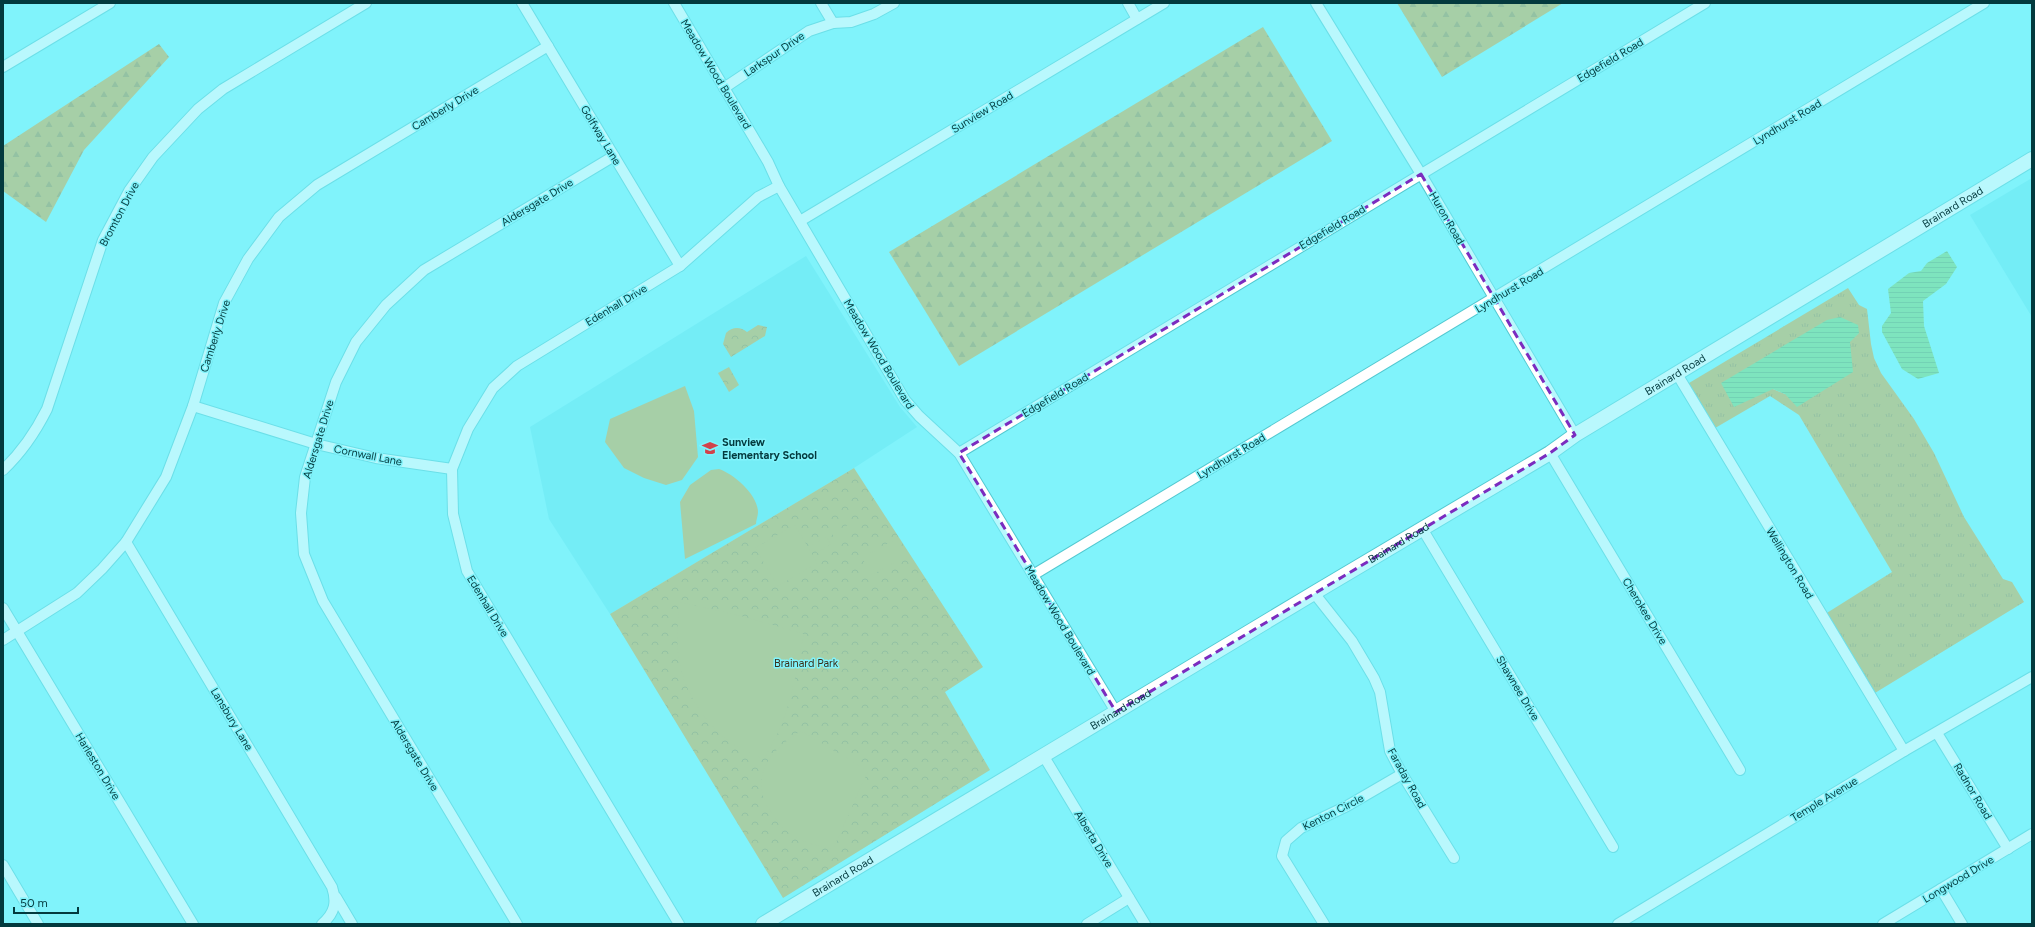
<svg xmlns="http://www.w3.org/2000/svg" width="2035" height="927" viewBox="0 0 2035 927" font-family="Figtree,sans-serif">
<style>
.built{fill:#66e6f0}
.grass{fill:url(#grass-tufts);fill-rule:evenodd}
.forest{fill:url(#forest-firs)}
.park{fill:url(#park-crowns)}
.garden{fill:#d6a442}
.water{fill:url(#water-rules)}
.lines{fill:none;stroke-linecap:round;stroke-linejoin:round}
.street-casing{stroke:#53c9d1;stroke-width:12}
.secondary-casing{stroke:#53c9d1;stroke-width:16}
.street{stroke:#fff;stroke-width:10}
.secondary{stroke:#fff;stroke-width:14}
.marked{fill:none;stroke:#7b2cbf;stroke-width:3;stroke-dasharray:8 5;stroke-linejoin:round}
.labels{text-anchor:middle;stroke-width:3;stroke-linejoin:round;paint-order:stroke}
.street-label{font-size:11px;fill:#033a3e;stroke:#80f3fb}
.poi-label{font-size:11px;font-weight:bold;fill:#033a3e;stroke:#80f3fb;text-anchor:start}
.park-label{font-size:11px;fill:#3b301b;stroke:#80f3fb}
</style>
<defs>
<pattern id="grass-tufts" width="24" height="20" patternUnits="userSpaceOnUse"><rect width="24" height="20" fill="#d6a442"/><path d="M3 7l-1-3M5 7V3M7 7l1-3M15 17l-1-3M17 17v-4M19 17l1-3" fill="none" stroke="#ab8739"/></pattern>
<pattern id="forest-firs" width="22" height="20" patternUnits="userSpaceOnUse"><rect width="22" height="20" fill="#d6a442"/><path d="M5 1l3.5 6h-7zM16 11l3.5 6h-7z" fill="#ab8739"/></pattern>
<pattern id="park-crowns" width="20" height="18" patternUnits="userSpaceOnUse"><rect width="20" height="18" fill="#d6a442"/><path d="M2 6a3 3 0 1 1 6 0M12 15a3 3 0 1 1 6 0" fill="none" stroke="#ab8739"/></pattern>
<pattern id="water-rules" width="6" height="5" patternUnits="userSpaceOnUse"><rect width="6" height="5" fill="#7dd373"/><path d="M0 2.5h6" fill="none" stroke="#64ac60"/></pattern>
</defs>
<rect width="100%" height="100%" fill="#80f3fb"/>
<g class="built">
<path d="M 2032,178 L 2032,317 L 1970,215 Z"/>
<path d="M 806,256 L 900,407 L 917,427 L 854,468 L 610,614 L 549,519 L 530,427 Z"/>
</g>
<path class="grass" d="M 1848,288 L 1859,305 L 1867,309 L 1871,344 L 1874,358 L 1881,373 L 1914,419 L 1934,453 L 1964,517 L 2003,579 L 2012,582 L 2024,602 L 1870,696 L 1822,616 L 1892,572 L 1799,415 L 1770,396 L 1710,431 L 1684,386 ZM 1859,333 L 1785,394 L 1773,389 Z"/>
<g class="forest">
<path d="M 1397,3 L 1563,3 L 1442,77 Z"/>
<path d="M 1263,27 L 1332,141 L 959,366 L 889,252 Z"/>
<path d="M 159,44 L 169,57 L 84,150 L 46,222 L 3,191 L 3,146 Z"/>
</g>
<g class="park">
<path d="M 758,325 L 767,327 L 765,336 L 731,357 L 723,344 L 726,333 C 732,327 740,326 747,332 Z"/>
<path d="M 729,367 L 739,385 L 729,392 L 718,373 Z"/>
<path d="M 854,468 L 983,667 L 945,692 L 990,770 L 783,898 L 610,614 Z"/>
</g>
<g class="garden">
<path d="M 685,386 L 694,411 L 698,457 L 682,480 L 666,485 L 644,478 L 624,468 L 605,442 L 610,419 Z"/>
<path d="M 719,469 C 734,474 758,495 758,512 C 758,516 756,520 756,524 L 685,559 L 680,502 L 690,485 L 711,470 Z"/>
<path d="M 795,525 L 817,563 L 778,586 L 755,548 Z"/>
<path d="M 848,525 L 852,533 L 836,541 L 832,533 Z"/>
<path d="M 826,537 L 831,544 L 817,553 L 812,545 Z"/>
<path d="M 892,541 L 902,558 L 872,575 L 862,558 Z"/>
<path d="M 679,602 L 741,616 L 804,634 C 795,677 789,723 763,759 C 756,755 748,753 741,749 C 712,733 689,700 681,670 C 675,648 678,624 679,602 Z"/>
<path d="M 801,731 L 868,771 L 833,849 C 819,846 804,843 792,835 C 785,831 778,822 773,815 C 747,780 768,751 801,731 Z"/>
</g>
<g class="water">
<path d="M 1947,251 L 1957,267 L 1946,284 L 1923,301 L 1924,326 L 1939,373 L 1918,379 L 1902,369 L 1882,332 L 1882,326 L 1891,313 L 1888,289 L 1909,273 L 1921,271 L 1927,263 Z"/>
<path d="M 1840,317 L 1858,325 L 1859,333 L 1850,342 L 1853,372 L 1797,407 L 1785,394 L 1773,389 L 1734,407 L 1721,383 L 1827,320 Z"/>
</g>
<g class="lines">
<defs>
<g id="street">
<path d="M 522,3 L 680,266"/>
<path d="M 674,3 L 768,162 L 779,186 L 905,400 L 919,416 L 959,453 L 1116,712"/>
<path d="M 821,3 L 833,23"/>
<path d="M 1128,3 L 1137,19"/>
<path d="M 1316,3 L 1421,174 L 1575,435"/>
<path d="M 3,67 L 110,3"/>
<path d="M 724,88 L 809,31 L 833,23 L 851,22 L 874,14 L 894,3"/>
<path d="M 800,221 L 1164,3"/>
<path d="M 1677,374 L 1904,751"/>
<path d="M 193,406 L 316,444 L 376,458 L 452,469"/>
<path d="M 959,453 L 1705,3"/>
<path d="M 1550,453 L 1740,770"/>
<path d="M 3,470 C 22,452 35,433 47,409 L 103,240 L 129,191 L 153,157 L 198,109 L 223,89 L 366,3"/>
<path d="M 1423,530 L 1613,847"/>
<path d="M 126,542 L 332,887 C 337,902 335,913 322,924"/>
<path d="M 1033,575 L 1984,3"/>
<path d="M 1314,593 L 1352,641 L 1374,678 L 1380,692 L 1390,751 L 1402,774 L 1454,858"/>
<path d="M 3,608 L 193,924"/>
<path d="M 3,640 L 77,593 L 102,569 L 126,542 L 166,477 L 193,406 L 224,303 L 248,259 L 279,217 L 317,185 L 548,46"/>
<path d="M 1937,733 L 2008,849"/>
<path d="M 1043,755 L 1145,924"/>
<path d="M 3,865 L 38,924"/>
<path d="M 1941,889 L 1962,924"/>
<path d="M 336,897 L 352,924"/>
<path d="M 517,924 L 323,601 L 304,554 L 301,513 L 305,477 L 336,382 L 356,342 L 386,305 L 424,270 L 614,156"/>
<path d="M 679,924 L 467,571 L 453,514 L 452,469 L 468,429 L 493,388 L 517,366 L 680,266 L 758,197 L 779,186"/>
<path d="M 1087,924 L 1129,898"/>
<path d="M 1324,924 L 1282,856 L 1286,841 L 1301,828 L 1347,806 L 1402,774"/>
<path d="M 1618,924 L 1904,751 L 2032,677"/>
<path d="M 1883,924 L 2032,834"/>
</g>
<g id="secondary">
<path id="s1" d="M 763,924 L 1314,593 L 1550,453 L 1575,435 L 2032,159"/>
</g>
</defs>
<use href="#street" class="street-casing"/>
<use href="#secondary" class="secondary-casing"/>
<use href="#street" class="street"/>
<use href="#secondary" class="secondary"/>
</g>
<path d="M0 0H2035V927H0ZM 1421,174 L 1575,435 L 1550,453 L 1116,712 L 959,453 Z" fill="#80f3fb" fill-opacity=".55" fill-rule="evenodd"/>
<path class="marked" d="M 1421,174 L 1575,435 L 1550,453 L 1116,712 L 959,453 Z"/>
<defs>
<symbol id="school-bare" viewBox="-9 -9 18 18"><path d="M0-5L7-2L0 1L-7-2ZM-4 1L0 2.5L4 1V4Q0 6-4 4Z" fill="#d2424a" stroke="#80f3fb" stroke-width="2.5" paint-order="stroke"/></symbol>
</defs>
<g fill-rule="evenodd">
<use href="#school-bare" x="699" y="437" width="22" height="22"/>
</g>
<g class="labels">
<g class="street-label">
<text transform="translate(774 54) rotate(-34)" y="4">Larkspur Drive</text>
<text transform="translate(1610 60) rotate(-31)" y="4">Edgefield Road</text>
<text transform="translate(716 74) rotate(59)" y="4">Meadow Wood Boulevard</text>
<text transform="translate(445 108) rotate(-31)" y="4">Camberly Drive</text>
<text transform="translate(982 112) rotate(-31)" y="4">Sunview Road</text>
<text transform="translate(1787 122) rotate(-31)" y="4">Lyndhurst Road</text>
<text transform="translate(601 135) rotate(59)" y="4">Golfway Lane</text>
<text transform="translate(537 202) rotate(-31)" y="4">Aldersgate Drive</text>
<text dy="4" stroke="none"><textPath href="#s1" startOffset="1389">Brainard Road</textPath></text>
<text transform="translate(119 214) rotate(-62)" y="4">Bromton Drive</text>
<text transform="translate(1447 218) rotate(60)" y="4">Huron Road</text>
<text transform="translate(1332 227) rotate(-31)" y="4">Edgefield Road</text>
<text transform="translate(1509 290) rotate(-31)" y="4">Lyndhurst Road</text>
<text transform="translate(616 305) rotate(-31)" y="4">Edenhall Drive</text>
<text transform="translate(215 336) rotate(-72)" y="4">Camberly Drive</text>
<text transform="translate(879 354) rotate(59)" y="4">Meadow Wood Boulevard</text>
<text dy="4" stroke="none"><textPath href="#s1" startOffset="1065">Brainard Road</textPath></text>
<text transform="translate(1055 395) rotate(-31)" y="4">Edgefield Road</text>
<text transform="translate(318 439) rotate(-73)" y="4">Aldersgate Drive</text>
<text transform="translate(368 455) rotate(11)" y="4">Cornwall Lane</text>
<text transform="translate(1231 456) rotate(-31)" y="4">Lyndhurst Road</text>
<text dy="4" stroke="none"><textPath href="#s1" startOffset="741">Brainard Road</textPath></text>
<text transform="translate(1790 563) rotate(59)" y="4">Wellington Road</text>
<text transform="translate(488 606) rotate(59)" y="4">Edenhall Drive</text>
<text transform="translate(1645 611) rotate(59)" y="4">Cherokee Drive</text>
<text transform="translate(1060 620) rotate(59)" y="4">Meadow Wood Boulevard</text>
<text transform="translate(1518 688) rotate(59)" y="4">Shawnee Drive</text>
<text dy="4" stroke="none"><textPath href="#s1" startOffset="417">Brainard Road</textPath></text>
<text transform="translate(232 719) rotate(59)" y="4">Lansbury Lane</text>
<text transform="translate(415 755) rotate(59)" y="4">Aldersgate Drive</text>
<text transform="translate(98 766) rotate(59)" y="4">Harleston Drive</text>
<text transform="translate(1407 778) rotate(61)" y="4">Faraday Road</text>
<text transform="translate(1973 791) rotate(59)" y="4">Radnor Road</text>
<text transform="translate(1824 799) rotate(-31)" y="4">Temple Avenue</text>
<text transform="translate(1333 812) rotate(-27)" y="4">Kenton Circle</text>
<text transform="translate(1094 839) rotate(59)" y="4">Alberta Drive</text>
<text dy="4" stroke="none"><textPath href="#s1" startOffset="93">Brainard Road</textPath></text>
<text transform="translate(1958 879) rotate(-31)" y="4">Longwood Drive</text>
</g>
<g class="poi-label">
<text x="722" y="446">Sunview<tspan x="722" dy="13">Elementary School</tspan></text>
</g>
<g class="park-label">
<text x="806" y="667">Brainard Park</text>
</g>
</g>
<rect width="2035" height="927" fill="none" stroke="#033a3e" stroke-width="8"/>
<path d="M14 907v6h64v-6" fill="none" stroke="#033a3e" stroke-width="2"/>
<text x="20" y="907" font-size="12" fill="#033a3e" stroke="#80f3fb" stroke-width="3" paint-order="stroke">50 m</text>
</svg>
